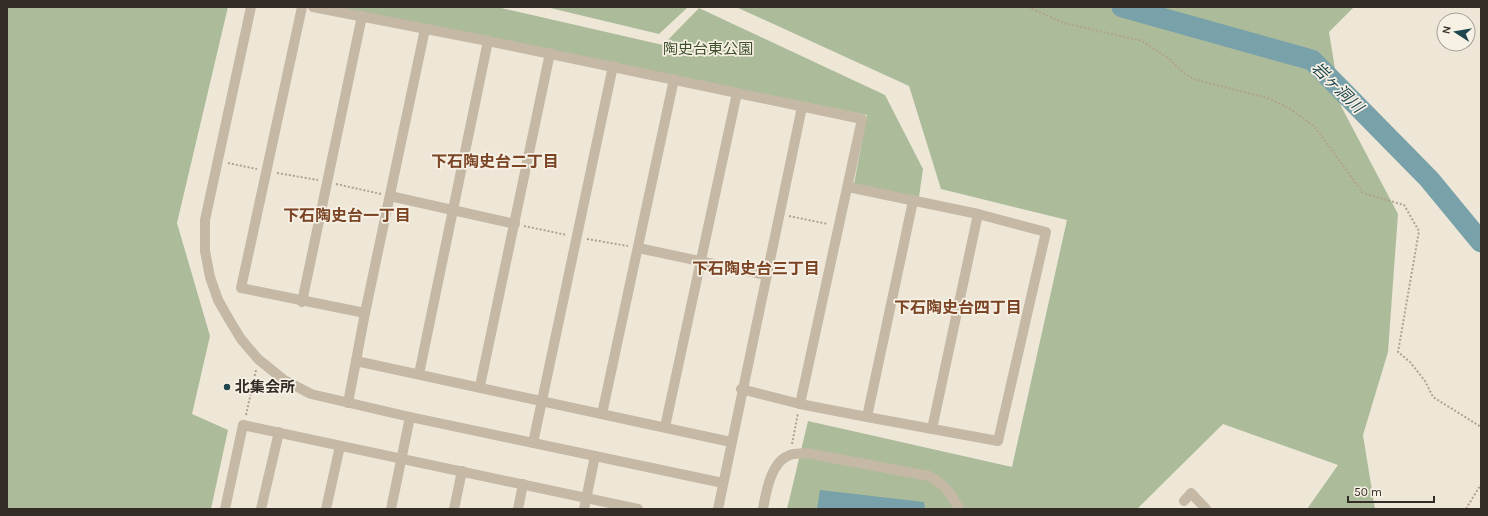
<svg xmlns="http://www.w3.org/2000/svg" width="1488" height="516" viewBox="0 0 1488 516" font-family="Karla,'Noto Sans JP',sans-serif">
<style>
.green{fill:#acbc9a}
.water{fill:#79a1a9}
.lines{fill:none;stroke-linecap:round;stroke-linejoin:round}
.river{stroke:#79a1a9;stroke-width:21}
.path{stroke:#b1a290;stroke-width:2;stroke-dasharray:2 2;stroke-linecap:butt}
.minor{stroke:#c5b8a5;stroke-width:10}
.tertiary{stroke:#c5b8a5;stroke-width:10}
.poi-dot{fill:#1f464f;stroke:#f7f0e4;stroke-width:1.5}
.labels{text-anchor:middle;stroke-width:3.5;stroke-linejoin:round;paint-order:stroke}
.park-label{font-size:15px;fill:#3d4e2c;stroke:#f7f0e4}
.poi-label{font-size:15px;font-weight:bold;fill:#322b26;stroke:#f7f0e4;text-anchor:start}
.water-label{font-size:16px;font-style:italic;fill:#1f464f;stroke:#f7f0e4}
.neighbourhood-label{font-size:16px;font-weight:bold;fill:#7a4425;stroke:#f7f0e4}
</style>
<rect width="100%" height="100%" fill="#eee7d8"/>
<g class="green">
<path d="M 7,7 L 228,7 L 177,223 L 210,336 L 192,414 L 228,430 L 211,509 L 7,509 Z"/>
<path d="M 335,7 L 497,7 L 663,45 L 699,8 L 885,95 L 923,169 L 919,197 L 854,184 L 867,115 Z"/>
<path d="M 546,7 L 688,7 L 659,34 Z"/>
<path d="M 736,7 L 1354,7 L 1329,32 L 1341,106 L 1398,214 L 1388,352 L 1363,435 L 1375,509 L 1307,509 L 1338,465 L 1223,424 L 1137,509 L 787,509 L 808,421 L 1012,467 L 1067,220 L 941,189 L 909,86 Z"/>
</g>
<path class="water" d="M 820,490 L 924,502 L 925,509 L 817,509 Z"/>
<g class="lines">
<path class="river" d="M 1122,7 L 1312,60 L 1429,179 L 1481,242"/>
<g class="path">
<path d="M 1028,7 L 1064,23 L 1142,41 L 1168,58 L 1184,73 L 1193,79 L 1268,98 L 1289,108 L 1315,127 L 1363,193 L 1404,205 L 1419,231 L 1398,352 L 1410,362 L 1425,381 L 1433,397 L 1481,427"/>
<path d="M 228,163 L 257,169"/>
<path d="M 277,173 L 318,180"/>
<path d="M 336,184 L 381,194"/>
<path d="M 789,216 L 828,224"/>
<path d="M 524,226 L 567,235"/>
<path d="M 587,239 L 628,246"/>
<path d="M 246,415 L 256,370"/>
<path d="M 792,444 L 798,413"/>
<path d="M 1466,509 L 1481,484"/>
</g>
<g class="minor">
<path d="M 302,7 L 241,288 L 365,313"/>
<path d="M 313,7 L 488,41 L 862,119 L 800,404"/>
<path d="M 848,187 L 978,214 L 1046,232 L 998,441 L 867,417"/>
<path d="M 390,196 L 515,224"/>
<path d="M 638,248 L 766,275"/>
<path d="M 302,302 L 362,16"/>
<path d="M 356,361 L 731,442"/>
<path d="M 419,374 L 488,41"/>
<path d="M 480,386 L 550,53"/>
<path d="M 741,389 L 800,404 L 867,417 L 913,201"/>
<path d="M 348,403 L 365,313 L 425,29"/>
<path d="M 602,414 L 674,79"/>
<path d="M 665,427 L 737,93"/>
<path d="M 932,429 L 978,214"/>
<path d="M 533,443 L 613,66"/>
<path d="M 1184,501 L 1191,493 L 1206,509"/>
<path d="M 225,509 L 243,425 L 638,509"/>
<path d="M 261,509 L 279,432"/>
<path d="M 326,509 L 340,446"/>
<path d="M 391,509 L 410,417"/>
<path d="M 454,509 L 462,471"/>
<path d="M 518,509 L 523,484"/>
<path d="M 584,509 L 595,456"/>
<path d="M 718,509 L 802,107"/>
<path d="M 763,509 C 766,492 771,461 790,455 C 795,453 801,454 806,453 L 929,476 C 945,485 951,493 959,509"/>
</g>
<path class="tertiary" d="M 251,7 L 205,220 L 205,251 L 210,277 L 218,300 L 230,321 L 241,339 L 258,359 L 284,380 L 311,394 L 410,417 L 723,483"/>
</g>
<circle class="poi-dot" cx="227" cy="387" r="4"/>
<g class="labels">
<g class="park-label">
<text x="708" y="54">陶史台東公園</text>
</g>
<g class="poi-label">
<text x="235" y="392">北集会所</text>
</g>
<g class="water-label">
<text transform="translate(1338 87) rotate(44)" y="6">岩ヶ洞川</text>
</g>
<g class="neighbourhood-label">
<text x="495" y="167">下石陶史台二丁目</text>
<text x="347" y="221">下石陶史台一丁目</text>
<text x="756" y="274">下石陶史台三丁目</text>
<text x="958" y="313">下石陶史台四丁目</text>
</g>
</g>
<rect width="1488" height="516" fill="none" stroke="#322b26" stroke-width="16"/>
<g transform="translate(1456 32) rotate(282)"><circle r="19" fill="#f7f0e4" stroke="#a8a198"/>
<path d="M0-3L7 15L0 10L-7 15Z" fill="#1f464f"/>
<text y="-6" font-size="11" font-weight="bold" text-anchor="middle" fill="#322b26">N</text>
</g>
<path d="M1348 496v6h86v-6" fill="none" stroke="#322b26" stroke-width="2"/>
<text x="1354" y="496" font-size="12" fill="#322b26" stroke="#f7f0e4" stroke-width="3" paint-order="stroke">50 m</text>
</svg>
